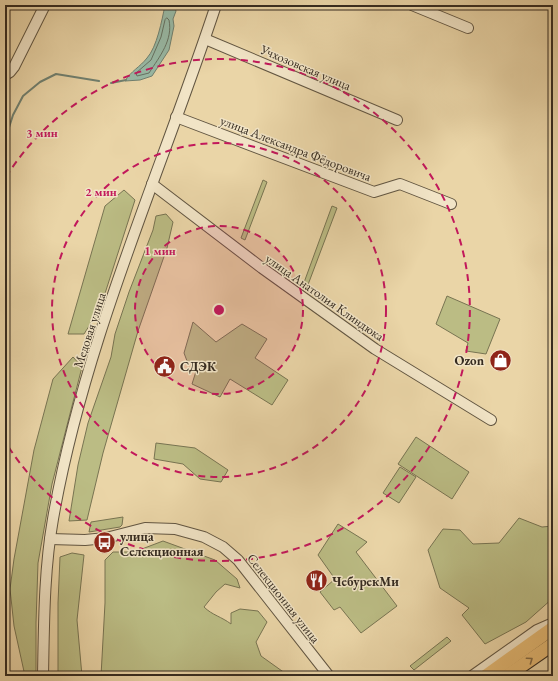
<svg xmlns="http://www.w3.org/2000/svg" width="558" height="681" viewBox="0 0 558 681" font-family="'EB Garamond',serif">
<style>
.green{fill:#bbbc84;stroke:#787452}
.water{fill:#98b9a5;stroke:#708070}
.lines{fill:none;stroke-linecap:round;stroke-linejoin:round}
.shore{stroke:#667262;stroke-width:1}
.stream{stroke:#708070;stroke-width:2}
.minor-casing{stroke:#625642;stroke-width:12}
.major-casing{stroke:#352b20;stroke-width:15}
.minor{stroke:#f1e4c6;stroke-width:10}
.major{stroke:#e5ba74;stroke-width:13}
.oneway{stroke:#846b46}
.ring{fill:none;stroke:#c2185b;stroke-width:2;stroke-dasharray:7 5}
.labels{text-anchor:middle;stroke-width:3;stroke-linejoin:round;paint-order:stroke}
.street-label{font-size:13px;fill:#352b20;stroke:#f1e4c6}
.poi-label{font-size:13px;font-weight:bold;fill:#352b20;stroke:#f1e4c6;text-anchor:start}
.centre{fill:#c2185b;stroke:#f1e4c6;stroke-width:2}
.ring-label{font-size:12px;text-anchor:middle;font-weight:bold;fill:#c2185b;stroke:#f1e4c6;stroke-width:3;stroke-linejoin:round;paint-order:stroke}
</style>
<rect width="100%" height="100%" fill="#ead5a7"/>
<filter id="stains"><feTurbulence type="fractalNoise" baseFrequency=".005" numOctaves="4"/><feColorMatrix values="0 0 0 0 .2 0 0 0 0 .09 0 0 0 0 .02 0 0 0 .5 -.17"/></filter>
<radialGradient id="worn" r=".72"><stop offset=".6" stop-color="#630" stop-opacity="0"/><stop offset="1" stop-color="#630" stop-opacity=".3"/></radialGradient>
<g class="green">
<path d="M 263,180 L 267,182 L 245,240 L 241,238 Z"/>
<path d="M 124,190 L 135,200 L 100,309 L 84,334 L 68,334 L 105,206 Z"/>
<path d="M 332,206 L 337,208 L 306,290 L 302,288 Z"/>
<path d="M 166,214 L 173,222 L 167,248 L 138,331 L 103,453 L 87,520 L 69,521 L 78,465 L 88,423 L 111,357 L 115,334 L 129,292 L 153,230 L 156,216 Z"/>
<path d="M 447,296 L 500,319 L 486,354 L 466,351 L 468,343 L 436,324 Z"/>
<path d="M 193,322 L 216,342 L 242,324 L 267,339 L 255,358 L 288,380 L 272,405 L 230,379 L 220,397 L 192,384 L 198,365 L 187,361 L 184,353 Z"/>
<path d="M 73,357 L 82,367 L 52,484 L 38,563 L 36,623 L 36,676 L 25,676 L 14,626 L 10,589 L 14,559 L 34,450 L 53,379 Z"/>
<path d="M 416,437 L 469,472 L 452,499 L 398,464 Z"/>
<path d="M 156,443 L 195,448 L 228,470 L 221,482 L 200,479 L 183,464 L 154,459 Z"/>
<path d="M 400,467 L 416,477 L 399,503 L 383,493 Z"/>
<path d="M 123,517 L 122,525 L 120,527 L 89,532 L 91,522 Z"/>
<path d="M 519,518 L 542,527 L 553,526 L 553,598 L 526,622 L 485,644 L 462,615 L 469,608 L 440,588 L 428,550 L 443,529 L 460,530 L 473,544 L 499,543 Z"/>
<path d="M 338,524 L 367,542 L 356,552 L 397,606 L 361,633 L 340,607 L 334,610 L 320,592 L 335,579 L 318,555 Z"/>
<path d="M 163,541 L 215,560 L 237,579 L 240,588 L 225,584 L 216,592 L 204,607 C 212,615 222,617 231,624 L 231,613 L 240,609 L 258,611 L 267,622 L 256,642 L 261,656 L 289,676 L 101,676 L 105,603 L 105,560 L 113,552 L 134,552 Z"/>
<path d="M 72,553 L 84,555 L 77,620 L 82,676 L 58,676 L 58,603 L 60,557 Z"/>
<path d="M 447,637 L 451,641 L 414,670 L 410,666 Z"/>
</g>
<path class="water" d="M 165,5 L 174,5 L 176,11 L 173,19 L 174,26 L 169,50 L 152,76 L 140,80 L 125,81 C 131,71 140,67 147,58 C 157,47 162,20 165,5 Z"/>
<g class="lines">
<path class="shore" d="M 167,18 L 169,20 C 173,40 160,56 149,73 L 137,76 L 136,73 L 151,60 L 161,37 L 165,20 Z"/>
<g class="stream">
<path d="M 111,83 L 126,80"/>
<path d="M 5,140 L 13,115 L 23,96 L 40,82 L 56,74 L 99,81"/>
</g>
<defs>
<g id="minor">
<path d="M 412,5 L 468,28"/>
<path d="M 205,39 L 397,120"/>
<path d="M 5,75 L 10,72 L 14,67 L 45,5"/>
<path d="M 176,117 L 374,192 L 400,184 L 451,204"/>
<path d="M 152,184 L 262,268 L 375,349 L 491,420"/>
<path d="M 50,539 L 85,540 L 106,538 L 145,528 L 175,529 L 204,537 L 223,547 L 238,560 L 329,676"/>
<path d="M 43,676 C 44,624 44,570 53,519 C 84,341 160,175 216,5"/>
<path d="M 472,676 L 537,630 L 553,623"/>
</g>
<g id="major">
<path d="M 486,676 L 553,628"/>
<path d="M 507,676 L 553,644"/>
</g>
</defs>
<use href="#minor" class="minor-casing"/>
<use href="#major" class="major-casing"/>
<use href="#minor" class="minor"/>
<use href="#major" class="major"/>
</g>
<defs><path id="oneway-chevron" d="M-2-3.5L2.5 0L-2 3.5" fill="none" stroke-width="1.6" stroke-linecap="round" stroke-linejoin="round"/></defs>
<use class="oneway" href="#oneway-chevron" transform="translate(530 660) rotate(-35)"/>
<circle cx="219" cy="310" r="84" fill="#c2185b" fill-opacity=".12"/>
<g class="ring">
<circle cx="219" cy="310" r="84"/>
<circle cx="219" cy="310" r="167"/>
<path d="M6 177A251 251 0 1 1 6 443"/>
</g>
<defs>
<symbol id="shop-disc" viewBox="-11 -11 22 22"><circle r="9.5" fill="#8f2418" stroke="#f1e4c6"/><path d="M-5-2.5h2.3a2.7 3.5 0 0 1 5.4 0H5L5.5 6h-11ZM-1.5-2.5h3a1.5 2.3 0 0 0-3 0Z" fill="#fff"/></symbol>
<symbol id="civic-disc" viewBox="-11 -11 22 22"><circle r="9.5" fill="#8f2418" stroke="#f1e4c6"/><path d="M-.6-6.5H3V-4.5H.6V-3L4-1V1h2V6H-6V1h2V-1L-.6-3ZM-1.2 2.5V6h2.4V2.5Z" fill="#fff"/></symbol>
<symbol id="bus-disc" viewBox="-11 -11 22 22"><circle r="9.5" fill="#8f2418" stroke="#f1e4c6"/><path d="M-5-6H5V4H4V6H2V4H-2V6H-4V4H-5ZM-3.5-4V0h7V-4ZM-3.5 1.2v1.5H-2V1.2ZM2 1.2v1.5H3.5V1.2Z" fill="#fff"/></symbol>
<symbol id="restaurant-disc" viewBox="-11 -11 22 22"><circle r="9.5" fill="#8f2418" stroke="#f1e4c6"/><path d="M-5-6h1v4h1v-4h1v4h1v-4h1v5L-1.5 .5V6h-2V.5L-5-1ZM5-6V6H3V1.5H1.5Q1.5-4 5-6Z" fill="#fff"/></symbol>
</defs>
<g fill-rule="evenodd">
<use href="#shop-disc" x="488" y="348" width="25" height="25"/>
<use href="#civic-disc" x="152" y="354" width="25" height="25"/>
<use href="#bus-disc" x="92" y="530" width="25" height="25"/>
<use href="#restaurant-disc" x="304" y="568" width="25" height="25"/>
</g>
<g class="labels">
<g class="street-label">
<text transform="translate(306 67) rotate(23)" y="5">Учхозовская улица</text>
<text transform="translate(296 148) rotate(21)" y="5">улица Александра Фёдоровича</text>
<text transform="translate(325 297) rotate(35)" y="5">улица Анатолия Клиндюка</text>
<text transform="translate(89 330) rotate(-72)" y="5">Медовая улица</text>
<text transform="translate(284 598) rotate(52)" y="5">Селекционная улица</text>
</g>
<g class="poi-label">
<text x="484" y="365" text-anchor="end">Ozon</text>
<text x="180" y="371">СДЭК</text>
<text x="120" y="541">улица<tspan x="120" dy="15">Селекционная</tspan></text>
<text x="332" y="586">ЧебурекМи</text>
</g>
</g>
<circle cx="219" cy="310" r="6" class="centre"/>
<g class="ring-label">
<text x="42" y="137">3 мин</text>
<text x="101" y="196">2 мин</text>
<text x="160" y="255">1 мин</text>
</g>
<rect width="558" height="681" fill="none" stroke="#ead5a7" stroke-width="20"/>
<rect x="6" y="6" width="546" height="669" fill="none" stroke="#352b20" stroke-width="2"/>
<rect x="10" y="10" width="538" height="661" fill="none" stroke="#352b20"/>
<rect width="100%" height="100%" filter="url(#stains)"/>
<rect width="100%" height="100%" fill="url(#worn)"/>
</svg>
